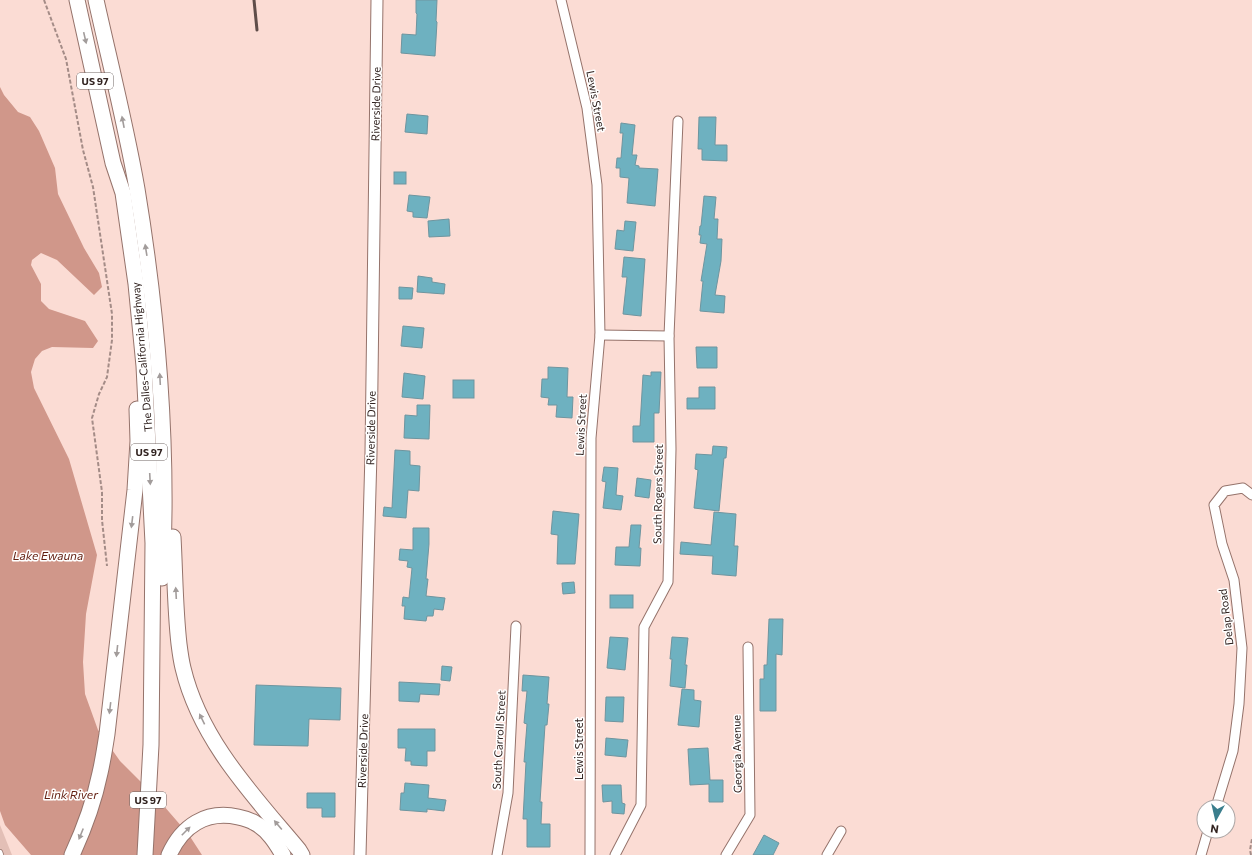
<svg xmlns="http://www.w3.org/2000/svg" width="1252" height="855" viewBox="0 0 1252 855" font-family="Commissioner,sans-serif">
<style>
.green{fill:#e3bfb6}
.water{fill:#d0978a}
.building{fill:#6eb1c0;stroke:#6e959f}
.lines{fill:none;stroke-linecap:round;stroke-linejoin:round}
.service-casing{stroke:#95736b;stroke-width:6}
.minor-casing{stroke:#95736b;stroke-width:11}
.tertiary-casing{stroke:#95736b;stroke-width:13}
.trunk-casing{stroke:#95736b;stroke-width:17}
.path{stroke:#a48c87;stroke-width:2;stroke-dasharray:4 2;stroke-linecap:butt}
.service{stroke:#fff;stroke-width:4.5}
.minor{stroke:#fff;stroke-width:9}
.tertiary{stroke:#fff;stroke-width:11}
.trunk{stroke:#fff;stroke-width:15}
.rail{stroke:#5f4d49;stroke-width:3}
.oneway{fill:#a29c9b}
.labels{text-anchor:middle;stroke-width:3;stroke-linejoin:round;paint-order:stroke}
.shield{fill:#fff;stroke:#6f6563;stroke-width:1}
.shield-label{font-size:10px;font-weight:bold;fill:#312320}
.street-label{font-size:11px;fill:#312320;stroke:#fff}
.water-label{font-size:12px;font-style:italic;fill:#631f11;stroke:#fff}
</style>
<rect width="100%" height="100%" fill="#fbdcd4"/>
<path class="green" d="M 0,825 L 12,855 L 0,855 Z"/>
<path class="water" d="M 0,87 L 4,95 L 18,112 L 30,117 L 39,131 L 55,168 L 58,194 L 84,248 L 99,273 L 102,287 L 94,295 L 57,260 L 41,253 L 32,260 L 31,265 L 41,284 L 41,301 L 49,309 L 85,321 L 98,341 L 93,348 L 52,347 L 42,351 L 35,359 L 31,372 L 34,388 L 69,459 L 97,555 L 86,614 L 83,662 L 85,694 L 98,730 L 120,761 L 157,798 L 189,835 L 202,855 L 31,855 L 5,825 L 0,811 Z"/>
<g class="building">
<path d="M 416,0 L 437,0 L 436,21 L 437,22 L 435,56 L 401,53 L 402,34 L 416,35 L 417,14 L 416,13 Z"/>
<path d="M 407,114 L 428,116 L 427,134 L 405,132 Z"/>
<path d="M 699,117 L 716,117 L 715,145 L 727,145 L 727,161 L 702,160 L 702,149 L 698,149 Z"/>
<path d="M 621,123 L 635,125 L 632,155 L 637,155 L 635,165 L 639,166 L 639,168 L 658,169 L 655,206 L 627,203 L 629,178 L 620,177 L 620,168 L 616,168 L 617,158 L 621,158 L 623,133 L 620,133 Z"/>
<rect x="394" y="172" width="12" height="12"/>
<path d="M 409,195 L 430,197 L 427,218 L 413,217 L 413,212 L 407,211 Z"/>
<path d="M 704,196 L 716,197 L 714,219 L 718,219 L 717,239 L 722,239 L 721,261 L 715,295 L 725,296 L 724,313 L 700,311 L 703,281 L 701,281 L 707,244 L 700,243 L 701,235 L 699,235 L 700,226 L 701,226 Z"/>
<path d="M 449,219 L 450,236 L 429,237 L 428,221 Z"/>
<path d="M 625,221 L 636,222 L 633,251 L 615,249 L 617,230 L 624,231 Z"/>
<path d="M 624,257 L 645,259 L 641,316 L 623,314 L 627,277 L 622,277 Z"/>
<path d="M 418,276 L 432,278 L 432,282 L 445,284 L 444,294 L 417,292 Z"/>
<path d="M 399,287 L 413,288 L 412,299 L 399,299 Z"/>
<path d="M 403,326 L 424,328 L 422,348 L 401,346 Z"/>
<path d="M 696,347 L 717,347 L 717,368 L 697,368 Z"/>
<path d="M 548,367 L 568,368 L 567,397 L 573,397 L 572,418 L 556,417 L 557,405 L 548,405 L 549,398 L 541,397 L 542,379 L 548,379 Z"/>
<path d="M 651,372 L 661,372 L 659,413 L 654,413 L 654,442 L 633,442 L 633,426 L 640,426 L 643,375 L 651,376 Z"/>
<path d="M 404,373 L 425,376 L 423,399 L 402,397 Z"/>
<rect x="453" y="380" width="21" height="18"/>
<path d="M 699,387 L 715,387 L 715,409 L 687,409 L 687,398 L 699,398 Z"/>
<path d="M 417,405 L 430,405 L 429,439 L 404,438 L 405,415 L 417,416 Z"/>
<path d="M 713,446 L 727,447 L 726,458 L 724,458 L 719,511 L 694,508 L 698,470 L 695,469 L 696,454 L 712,455 Z"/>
<path d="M 395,450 L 410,451 L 410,465 L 420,466 L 419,491 L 408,490 L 406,518 L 383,516 L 384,507 L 392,508 Z"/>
<path d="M 604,467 L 618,468 L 616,495 L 623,496 L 621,510 L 603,508 L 606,482 L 602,481 Z"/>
<path d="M 637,478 L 651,480 L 649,498 L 635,496 Z"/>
<path d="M 553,511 L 579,514 L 575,564 L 557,564 L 558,535 L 551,534 Z"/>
<path d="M 714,512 L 736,514 L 734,546 L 738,546 L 736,576 L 712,574 L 713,556 L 680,554 L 681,542 L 711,545 Z"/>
<path d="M 631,525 L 641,525 L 639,548 L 641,548 L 640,566 L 615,565 L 616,547 L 629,547 Z"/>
<path d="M 413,528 L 429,528 L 429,544 L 426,579 L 428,579 L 426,596 L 445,598 L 443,610 L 434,609 L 433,616 L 427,616 L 426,621 L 404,619 L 405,606 L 402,606 L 403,597 L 409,598 L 412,568 L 407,567 L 408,561 L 399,560 L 400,549 L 413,550 Z"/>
<path d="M 574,582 L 575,593 L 563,594 L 562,583 Z"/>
<rect x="610" y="595" width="23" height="13"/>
<path d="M 769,619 L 783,619 L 782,655 L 776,654 L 776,711 L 760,711 L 760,679 L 764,679 L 764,665 L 767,665 Z"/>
<path d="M 610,637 L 628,638 L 625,670 L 607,668 Z"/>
<path d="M 672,637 L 688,638 L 685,665 L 687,665 L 685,688 L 670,686 L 672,659 L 670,659 Z"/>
<path d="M 442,666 L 452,667 L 450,681 L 441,680 Z"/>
<path d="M 523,675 L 549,677 L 547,704 L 549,704 L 547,725 L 545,725 L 540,802 L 542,802 L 541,824 L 550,824 L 550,847 L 527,847 L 527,819 L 523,819 L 526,762 L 524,762 L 527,724 L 524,723 L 527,691 L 522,691 Z"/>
<path d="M 399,682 L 440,684 L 439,695 L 420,694 L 419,702 L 399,701 Z"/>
<path d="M 256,685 L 341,688 L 340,720 L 309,719 L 308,746 L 254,745 Z"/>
<path d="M 682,689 L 694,690 L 694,700 L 701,701 L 699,727 L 678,725 Z"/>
<path d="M 606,697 L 624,697 L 623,722 L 605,721 Z"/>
<path d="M 398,729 L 435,729 L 435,751 L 427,751 L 427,766 L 411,765 L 411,761 L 405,761 L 406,748 L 398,748 Z"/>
<path d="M 606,738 L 628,740 L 626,757 L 605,755 Z"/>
<path d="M 708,748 L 710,780 L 723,780 L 723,802 L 709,802 L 709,784 L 690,785 L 688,749 Z"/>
<path d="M 405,783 L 429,785 L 428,798 L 446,800 L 444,811 L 427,809 L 427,812 L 400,810 L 401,793 L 404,793 Z"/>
<path d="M 602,785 L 621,785 L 622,803 L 625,804 L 624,814 L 612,813 L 612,801 L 603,802 Z"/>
<path d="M 307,793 L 335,793 L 335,817 L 322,817 L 322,808 L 307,808 Z"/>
<path d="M 764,835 L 779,843 L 773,855 L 753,855 Z"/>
</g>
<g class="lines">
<defs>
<path id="service" d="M 0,852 L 1,855"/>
<g id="minor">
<path d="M 561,0 L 587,108 L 597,185 L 600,335 L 591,438 L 590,855"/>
<path d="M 600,335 L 669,336"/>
<path d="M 1216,807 L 1233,751 L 1239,704 L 1242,648 L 1234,580 L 1222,544 L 1214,505 L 1225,491 L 1243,488 L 1252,495"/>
<path d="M 497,855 L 508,793 L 516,626"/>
<path d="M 615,855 L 641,805 L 644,627 L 668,582 L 671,449 L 669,336 L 678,121"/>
<path d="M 726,855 L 750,815 L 748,647"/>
<path d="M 827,855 L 841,831"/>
<path d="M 1201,855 L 1208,831"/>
</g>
<path id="tertiary" d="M 360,855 L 371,453 L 377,0"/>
<g id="trunk">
<path d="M 77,0 L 113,163 L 123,193 L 136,284 L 144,366 L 153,543 L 151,745 L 145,855"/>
<path d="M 96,0 C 110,63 126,126 137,189 C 158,317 169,448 162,578"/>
<path d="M 173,537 C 175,573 175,609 179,644 C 180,652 181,660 183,668 C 200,740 253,795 299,850 L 302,855"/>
<path d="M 72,855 C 84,829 94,802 100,773 C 103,760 105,747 107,734 L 135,490 L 138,441 L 137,409"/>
<path d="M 169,855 C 182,826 206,810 238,817 C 243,818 250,820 255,823 C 268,830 276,843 283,855"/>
</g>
</defs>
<use href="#service" class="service-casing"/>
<use href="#minor" class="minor-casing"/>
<use href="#tertiary" class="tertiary-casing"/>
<use href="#trunk" class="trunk-casing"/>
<g class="path">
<path d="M 44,0 L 66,59 L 83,150 L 93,187 L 112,314 L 112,340 L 107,377 L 99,394 L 92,418 L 102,492 L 102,520 L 107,566"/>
<path d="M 1251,855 L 1250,850 L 1252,839"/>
</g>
<use href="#service" class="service"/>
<use href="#minor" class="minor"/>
<use href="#tertiary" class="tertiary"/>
<use href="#trunk" class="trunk"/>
<path class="rail" d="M 254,0 L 257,30"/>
</g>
<defs><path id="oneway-solid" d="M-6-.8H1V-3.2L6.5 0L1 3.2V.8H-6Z"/></defs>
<g class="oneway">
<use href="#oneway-solid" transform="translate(85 38) rotate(77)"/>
<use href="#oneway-solid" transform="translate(123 122) rotate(-101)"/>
<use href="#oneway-solid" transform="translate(146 250) rotate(-99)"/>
<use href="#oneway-solid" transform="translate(160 379) rotate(-93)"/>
<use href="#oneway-solid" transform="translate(150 479) rotate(87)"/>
<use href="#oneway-solid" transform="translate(132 522) rotate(97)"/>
<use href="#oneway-solid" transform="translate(176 593) rotate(-93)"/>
<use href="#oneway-solid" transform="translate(117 651) rotate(96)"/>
<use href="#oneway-solid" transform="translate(110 708) rotate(97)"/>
<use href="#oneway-solid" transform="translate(202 719) rotate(-116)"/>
<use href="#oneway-solid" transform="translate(278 825) rotate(-130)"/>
<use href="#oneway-solid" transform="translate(186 831) rotate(-45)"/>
<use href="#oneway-solid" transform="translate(81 834) rotate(112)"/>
</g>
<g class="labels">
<g class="shield">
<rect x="77" y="73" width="36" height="16" rx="3"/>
<rect x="131" y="444" width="36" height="16" rx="3"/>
<rect x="130" y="792" width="36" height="16" rx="3"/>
</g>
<g class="shield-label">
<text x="95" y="85">US 97</text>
<text x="149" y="456">US 97</text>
<text x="148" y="804">US 97</text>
</g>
<g class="street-label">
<text transform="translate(596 101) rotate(79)" y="4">Lewis Street</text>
<text transform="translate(376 104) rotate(-89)" y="4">Riverside Drive</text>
<text transform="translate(142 357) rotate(-95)" y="4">The Dalles-California Highway</text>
<text transform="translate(581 425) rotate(-87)" y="4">Lewis Street</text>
<text transform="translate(371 428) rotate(-89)" y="4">Riverside Drive</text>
<text transform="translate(658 494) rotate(-89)" y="4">South Rogers Street</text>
<text transform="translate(1226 617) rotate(-97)" y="4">Delap Road</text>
<text transform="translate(499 740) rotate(-87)" y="4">South Carroll Street</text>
<text transform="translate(579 749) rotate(-90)" y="4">Lewis Street</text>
<text transform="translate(363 751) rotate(-88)" y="4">Riverside Drive</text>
<text transform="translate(737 754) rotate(-91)" y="4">Georgia Avenue</text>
</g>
<g class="water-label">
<text x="48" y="560">Lake Ewauna</text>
<text x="71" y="799">Link River</text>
</g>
</g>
<g transform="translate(1216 819) rotate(188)"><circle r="19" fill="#ffffff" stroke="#ada7a6"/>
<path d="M0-3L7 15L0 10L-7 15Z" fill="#3a7e8d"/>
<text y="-6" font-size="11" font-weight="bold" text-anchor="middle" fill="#312320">N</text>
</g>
</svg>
